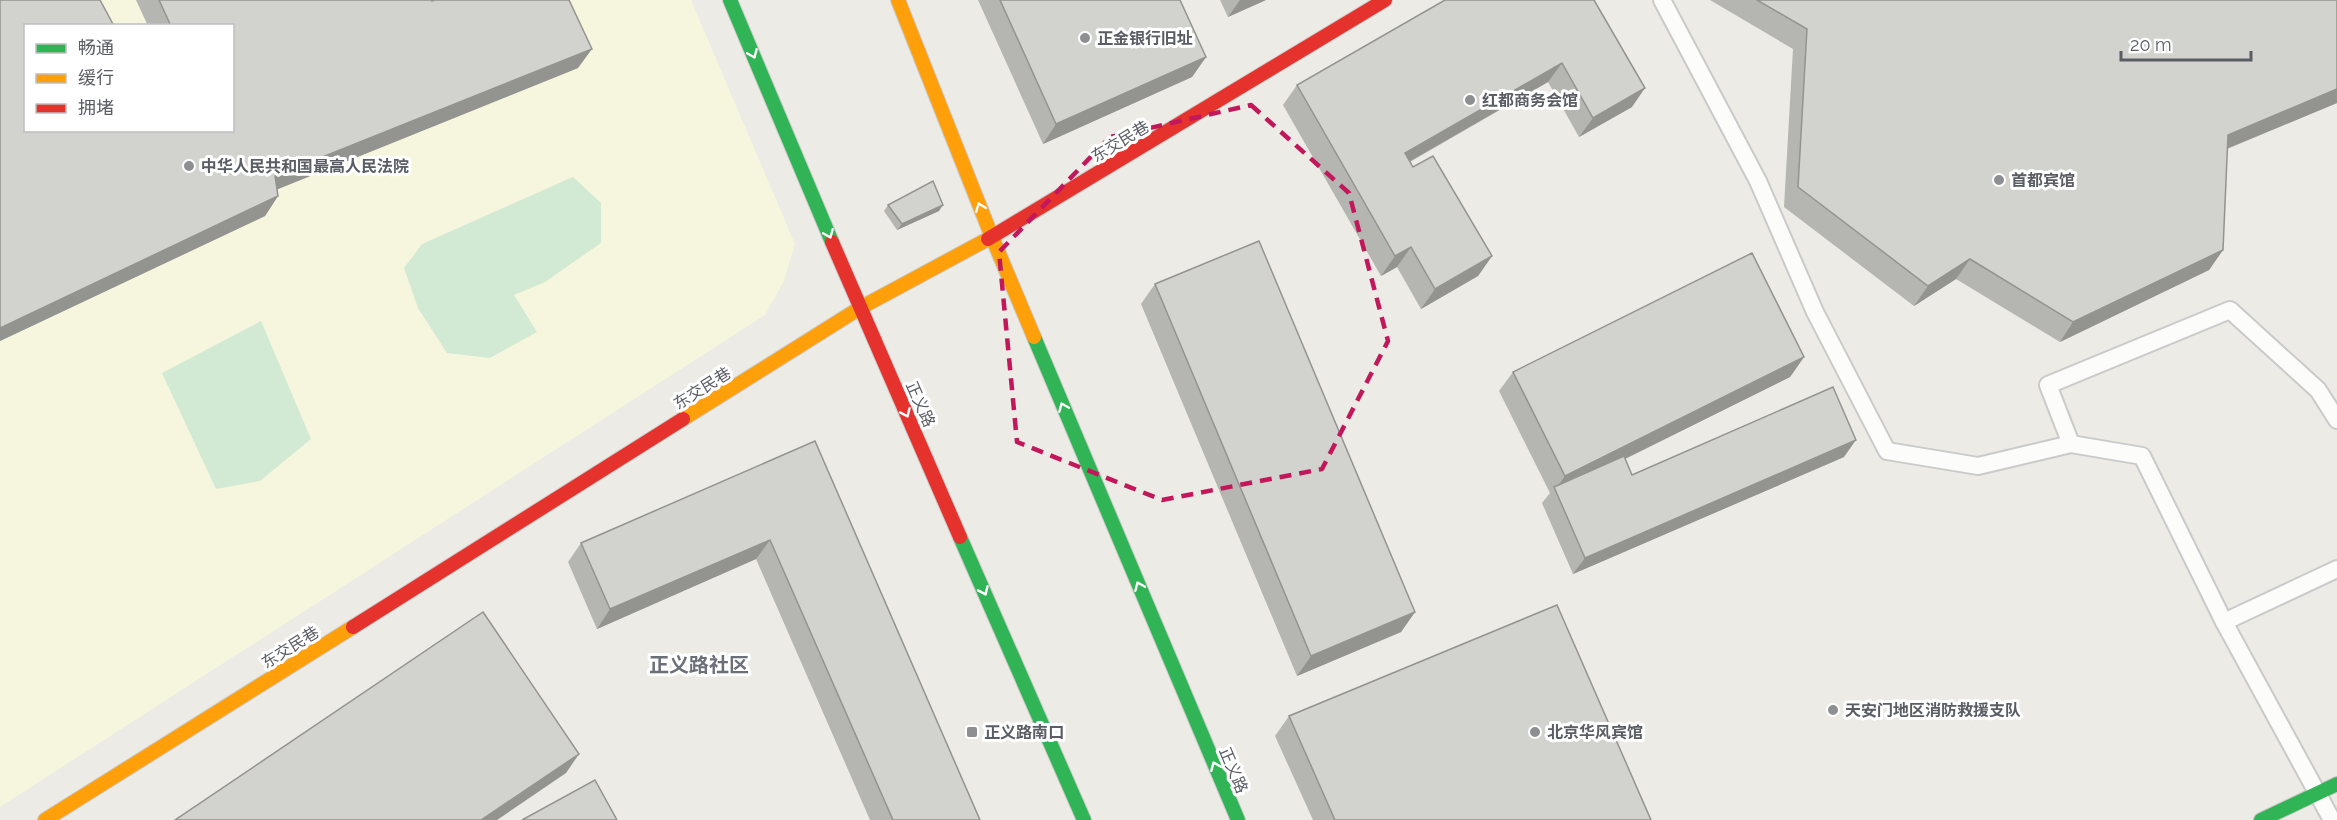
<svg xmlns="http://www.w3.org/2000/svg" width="2337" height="820" viewBox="0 0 2337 820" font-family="Raleway,'Noto Sans SC',sans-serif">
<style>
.commercial{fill:#f6f5dd;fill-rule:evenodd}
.green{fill:#d2ead3}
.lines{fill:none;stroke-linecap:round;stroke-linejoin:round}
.lane-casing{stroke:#c9cac9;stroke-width:20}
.fast-casing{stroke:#cacaca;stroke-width:16}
.slow-casing{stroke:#cacaca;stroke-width:16}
.jam-casing{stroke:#cacaca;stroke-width:16}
.lane{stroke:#fcfcfb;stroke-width:16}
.fast{stroke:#30b455;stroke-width:14}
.slow{stroke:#ff9f0a;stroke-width:14}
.jam{stroke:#e5322d;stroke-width:14}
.wall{fill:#b5b5b1}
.shaded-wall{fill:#939390}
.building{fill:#d2d2ce;stroke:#939390;stroke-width:1.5}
.oneway{stroke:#fff}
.marked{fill:none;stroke:#c2185b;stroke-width:4.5;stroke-dasharray:12 8;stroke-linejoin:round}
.poi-dot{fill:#8d8f91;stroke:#fff;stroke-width:2}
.labels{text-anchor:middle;stroke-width:6;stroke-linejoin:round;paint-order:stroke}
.poi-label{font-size:16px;font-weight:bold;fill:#5a5d64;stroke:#fff;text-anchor:start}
.street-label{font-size:16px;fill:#5a5d64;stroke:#fff}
.quarter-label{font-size:20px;font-weight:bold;fill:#6b6f77;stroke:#fff}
</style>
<rect width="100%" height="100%" fill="#ecebe5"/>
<path class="commercial" d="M 0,0 L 691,0 L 795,244 L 784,281 L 765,315 L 0,807 ZM 26,26 L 232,26 L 232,130 L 26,130 Z"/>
<g class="green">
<path d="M 573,177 L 601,203 L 601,243 L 545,282 L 514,295 L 537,332 L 490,358 L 447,353 L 418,308 L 404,268 L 422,244 Z"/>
<path d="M 261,321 L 311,439 L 260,481 L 216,489 L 162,373 Z"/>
</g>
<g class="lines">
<defs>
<g id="lane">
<path d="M 1662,0 L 1758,181 L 1815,312 L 1887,451 L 1978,466 L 2071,444 L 2142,456 L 2224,622 L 2332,820"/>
<path d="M 2071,444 L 2048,385 L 2230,310 L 2318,390 L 2337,420"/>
<path d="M 2224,622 L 2337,569"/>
</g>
<g id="fast">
<path d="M 730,0 L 832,242"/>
<path d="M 1034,337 L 1238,820"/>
<path d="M 960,537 L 1084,820"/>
<path d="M 2261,820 L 2337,784"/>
</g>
<g id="slow">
<path d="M 898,0 L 992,237 L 1034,337"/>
<path d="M 683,419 L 860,308 L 988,239"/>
<path d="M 45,820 L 353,627"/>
</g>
<g id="jam">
<path d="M 988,239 L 1385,0"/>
<path d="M 832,242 L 960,537"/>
<path d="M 353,627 L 683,419"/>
</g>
</defs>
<use href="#lane" class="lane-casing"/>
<use href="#fast" class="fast-casing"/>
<use href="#slow" class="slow-casing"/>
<use href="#jam" class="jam-casing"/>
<use href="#lane" class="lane"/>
<use href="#fast" class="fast"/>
<use href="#slow" class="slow"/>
<use href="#jam" class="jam"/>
</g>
<g class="wall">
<path d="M 0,0 L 174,131 L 232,130 L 232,26 L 148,26 L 136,0 L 432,0 L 432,1 L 578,68 L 277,189 L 278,196 L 265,216 L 0,341 Z"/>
<path d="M 978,0 L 1180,0 L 1206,57 L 1192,77 L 1043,144 Z"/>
<path d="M 1220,0 L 1266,0 L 1228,17 Z"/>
<path d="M 1594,0 L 1632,107 L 1579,137 L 1548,82 L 1410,162 L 1413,167 L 1492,256 L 1478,276 L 1421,309 L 1397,267 L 1381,276 L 1283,105 L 1297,85 Z"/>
<path d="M 1710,0 L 2337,0 L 2337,103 L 2227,149 L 2223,250 L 2209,270 L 2060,342 L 1956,279 L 1914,306 L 1784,207 L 1793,49 Z"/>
<path d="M 888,205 L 939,211 L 897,230 L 884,211 Z"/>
<path d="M 1155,284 L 1415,612 L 1401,632 L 1297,676 L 1141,304 Z"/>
<path d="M 1804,357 L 1790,377 L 1625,459 L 1632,475 L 1844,457 L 1573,574 L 1542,503 L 1550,493 L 1499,391 L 1513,372 Z"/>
<path d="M 815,441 L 980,820 L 870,820 L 756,559 L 597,629 L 568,562 L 581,543 Z"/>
<path d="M 1289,716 L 1651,820 L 1313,820 L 1275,736 Z"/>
</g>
<g class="shaded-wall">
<path d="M 1240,0 L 1266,0 L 1228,17 Z"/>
<path d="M 592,49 L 578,68 L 261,196 L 275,176 Z"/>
<path d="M 1206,57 L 1192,77 L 1043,144 L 1056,124 Z"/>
<path d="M 1562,63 L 1548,82 L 1391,172 L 1405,153 Z"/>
<path d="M 1645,88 L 1632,107 L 1579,137 L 1593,118 Z"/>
<path d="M 2337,89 L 2337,103 L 2214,154 L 2228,135 Z"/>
<path d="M 278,196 L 265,216 L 0,341 L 0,328 Z"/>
<path d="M 943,205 L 939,211 L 897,230 L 902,224 Z"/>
<path d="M 1411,247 L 1397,267 L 1381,276 L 1395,256 Z"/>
<path d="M 2223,250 L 2209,270 L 2060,342 L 2073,322 Z"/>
<path d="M 1492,256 L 1478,276 L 1421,309 L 1435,289 Z"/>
<path d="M 1970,259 L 1956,279 L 1914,306 L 1928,286 Z"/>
<path d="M 1804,357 L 1790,377 L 1556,493 L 1555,490 L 1565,476 Z"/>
<path d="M 1856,440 L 1844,457 L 1573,574 L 1585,558 Z"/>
<path d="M 770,540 L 756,559 L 597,629 L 610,609 Z"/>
<path d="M 1415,612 L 1401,632 L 1297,676 L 1311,656 Z"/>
<path d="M 579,754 L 566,773 L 497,820 L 481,820 Z"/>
</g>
<g class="building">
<path d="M 0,0 L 100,0 L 114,26 L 26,26 L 26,130 L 174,130 L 174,131 L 176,130 L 232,130 L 232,26 L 171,26 L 159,0 L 432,0 L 432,1 L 435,0 L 569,0 L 592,49 L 275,176 L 278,196 L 0,328 Z"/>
<path d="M 1000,0 L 1180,0 L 1206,57 L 1056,124 Z"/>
<path d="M 1445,0 L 1594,0 L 1645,88 L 1593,118 L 1562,63 L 1405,153 L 1413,167 L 1433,156 L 1492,256 L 1435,289 L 1411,247 L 1395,256 L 1297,85 Z"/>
<path d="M 1757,0 L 2337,0 L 2337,89 L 2228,135 L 2223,250 L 2073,322 L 1970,259 L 1928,286 L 1798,187 L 1807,29 Z"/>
<path d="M 933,181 L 943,205 L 902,224 L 888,205 Z"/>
<path d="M 1259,241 L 1415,612 L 1311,656 L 1155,284 Z"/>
<path d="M 1752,253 L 1804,357 L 1565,476 L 1513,372 Z"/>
<path d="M 1833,387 L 1856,440 L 1585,558 L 1554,487 L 1624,456 L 1632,475 Z"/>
<path d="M 815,441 L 980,820 L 893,820 L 770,540 L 610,609 L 581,543 Z"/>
<path d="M 1557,605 L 1651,820 L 1335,820 L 1289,716 Z"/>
<path d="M 483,612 L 579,754 L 481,820 L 175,820 Z"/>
<path d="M 595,780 L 617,820 L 522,820 Z"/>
</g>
<defs><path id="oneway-chevron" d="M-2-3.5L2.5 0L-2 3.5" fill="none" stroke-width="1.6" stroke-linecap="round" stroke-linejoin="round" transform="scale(1.5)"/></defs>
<g class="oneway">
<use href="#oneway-chevron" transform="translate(753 54) rotate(67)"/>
<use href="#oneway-chevron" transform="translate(980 207) rotate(-111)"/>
<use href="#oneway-chevron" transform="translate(829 234) rotate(67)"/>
<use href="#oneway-chevron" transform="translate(1063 407) rotate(-113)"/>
<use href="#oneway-chevron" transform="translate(906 413) rotate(66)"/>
<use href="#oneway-chevron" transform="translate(1139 586) rotate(-113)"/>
<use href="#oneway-chevron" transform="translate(984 591) rotate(66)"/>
<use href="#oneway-chevron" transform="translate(1215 766) rotate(-113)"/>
</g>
<path class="marked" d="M 1251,105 L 1349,193 L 1388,341 L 1322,469 L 1162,500 L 1017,442 L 999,252 L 1110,137 Z"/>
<g class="poi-dot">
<circle cx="1085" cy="38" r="6"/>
<circle cx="1470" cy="100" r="6"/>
<circle cx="189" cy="166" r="6"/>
<circle cx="1999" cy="180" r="6"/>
<circle cx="1833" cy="710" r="6"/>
<rect x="966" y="726" width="12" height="12" rx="3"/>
<circle cx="1535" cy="732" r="6"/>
</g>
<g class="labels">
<g class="poi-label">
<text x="1097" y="44">正金银行旧址</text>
<text x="1482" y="106">红都商务会馆</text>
<text x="201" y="172">中华人民共和国最高人民法院</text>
<text x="2011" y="186">首都宾馆</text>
<text x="1845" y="716">天安门地区消防救援支队</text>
<text x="984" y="738">正义路南口</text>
<text x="1547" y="738">北京华风宾馆</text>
</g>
<g class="street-label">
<text transform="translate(1120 141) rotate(-31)" y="6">东交民巷</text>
<text transform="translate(702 388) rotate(-32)" y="6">东交民巷</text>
<text transform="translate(921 404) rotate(66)" y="6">正义路</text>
<text transform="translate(290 647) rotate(-32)" y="6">东交民巷</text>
<text transform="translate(1234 770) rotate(67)" y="6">正义路</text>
</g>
<g class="quarter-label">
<text x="699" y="672">正义路社区</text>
</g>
</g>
<rect x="24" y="24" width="210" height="108" fill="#ffffff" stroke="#bdbec1" stroke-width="1.5"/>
<rect x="36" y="44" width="30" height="9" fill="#30b455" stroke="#bdbec1" stroke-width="1.5"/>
<text x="78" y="54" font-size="18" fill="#5a5d64">畅通</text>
<rect x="36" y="74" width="30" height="9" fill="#ff9f0a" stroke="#bdbec1" stroke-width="1.5"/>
<text x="78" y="84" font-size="18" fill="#5a5d64">缓行</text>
<rect x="36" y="104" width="30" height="9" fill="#e5322d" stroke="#bdbec1" stroke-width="1.5"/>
<text x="78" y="114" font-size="18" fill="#5a5d64">拥堵</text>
<path d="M2121 51v9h130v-9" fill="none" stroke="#5a5d64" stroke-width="3"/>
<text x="2130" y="51" font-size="18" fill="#5a5d64" stroke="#ffffff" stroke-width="4.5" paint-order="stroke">20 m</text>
</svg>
